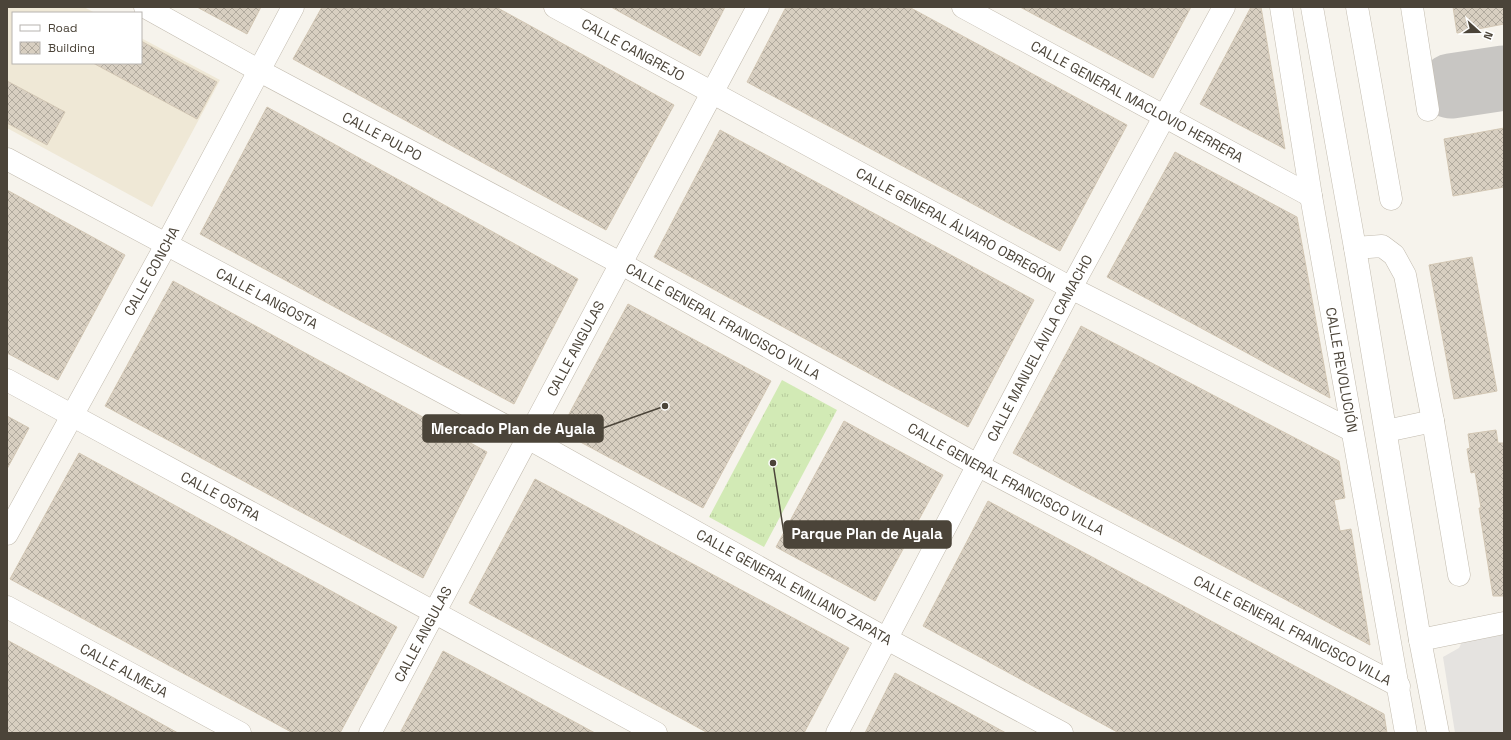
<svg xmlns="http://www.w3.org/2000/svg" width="1511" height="740" viewBox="0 0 1511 740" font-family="'Space Grotesk',sans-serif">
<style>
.education{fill:#efe8d6}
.grass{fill:url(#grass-tufts)}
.parking{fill:#e5e3e0}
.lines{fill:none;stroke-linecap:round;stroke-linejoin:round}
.taxiway{stroke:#c8c6c3;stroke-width:65}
.building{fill:url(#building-cross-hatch);stroke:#d3c7b4}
.minor-casing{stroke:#c2bbae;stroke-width:23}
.minor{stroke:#fff;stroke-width:22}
.labels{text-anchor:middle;stroke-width:3.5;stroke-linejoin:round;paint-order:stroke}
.street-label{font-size:14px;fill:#4b4439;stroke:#fff}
.leader{fill:none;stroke:#4b4439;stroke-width:1.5}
.callout-dot{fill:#4b4439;stroke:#fff;stroke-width:1.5}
.callout{fill:#4b4439;stroke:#4b4439;stroke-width:1.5}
.callout-label{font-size:15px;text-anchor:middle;font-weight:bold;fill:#fff}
</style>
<defs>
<pattern id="grass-tufts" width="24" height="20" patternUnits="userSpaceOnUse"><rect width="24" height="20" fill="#d2eab5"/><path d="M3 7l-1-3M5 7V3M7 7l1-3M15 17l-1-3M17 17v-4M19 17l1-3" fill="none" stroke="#b6ca9c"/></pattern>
<pattern id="building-cross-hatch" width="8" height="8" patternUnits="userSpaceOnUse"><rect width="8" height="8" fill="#d8cfc1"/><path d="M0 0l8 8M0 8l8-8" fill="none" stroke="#b1aa9e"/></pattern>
</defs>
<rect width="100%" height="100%" fill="#f6f3ec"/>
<path class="education" d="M 7,7 L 84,7 L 95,13 L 13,13 L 13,63 L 141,63 L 141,38 L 220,80 L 152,207 L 7,128 Z"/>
<path class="grass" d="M 782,380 L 837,410 L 764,547 L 709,517 Z"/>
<path class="parking" d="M 1504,632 L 1504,733 L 1455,733 L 1443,657 L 1459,648 L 1463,640 Z"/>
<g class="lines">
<path class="taxiway" d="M 1451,86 L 1504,78"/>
</g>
<g class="building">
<path d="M 197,7 L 261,7 L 247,34 Z"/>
<path d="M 322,7 L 496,7 L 674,105 L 606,230 L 293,59 Z"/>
<path d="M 611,7 L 725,7 L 700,56 Z"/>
<path d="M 786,7 L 909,7 L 1127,125 L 1060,251 L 747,82 Z"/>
<path d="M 1020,7 L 1191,7 L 1153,78 Z"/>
<path d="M 1251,7 L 1261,7 L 1285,149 L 1200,104 Z"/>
<path d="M 1453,7 L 1504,7 L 1504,24 L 1457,33 Z"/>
<path d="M 141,41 L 217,82 L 197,119 L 93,63 L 141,63 Z"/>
<path d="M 7,81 L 65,112 L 47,145 L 7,123 Z"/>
<path d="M 267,107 L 578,279 L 514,404 L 200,234 Z"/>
<path d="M 1504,128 L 1504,187 L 1453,196 L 1444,139 Z"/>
<path d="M 720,130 L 1034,300 L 968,427 L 654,257 Z"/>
<path d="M 1175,152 L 1297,217 L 1330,398 L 1107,277 Z"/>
<path d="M 7,190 L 125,255 L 58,380 L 7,353 Z"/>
<path d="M 1472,257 L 1497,391 L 1454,399 L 1429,265 Z"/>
<path d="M 173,281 L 487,452 L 423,578 L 105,406 Z"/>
<path d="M 628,304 L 771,381 L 703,508 L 560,431 Z"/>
<path d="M 1081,326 L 1339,461 L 1345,498 L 1334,500 L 1340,531 L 1351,529 L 1370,645 L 1013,453 Z"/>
<path d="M 7,416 L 29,428 L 7,469 Z"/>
<path d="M 844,421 L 943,475 L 875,601 L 776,547 Z"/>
<path d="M 1496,430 L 1498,443 L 1504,443 L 1504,596 L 1493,596 L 1479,508 L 1481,508 L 1475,472 L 1471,473 L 1467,449 L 1470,448 L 1468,434 Z"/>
<path d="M 79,453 L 397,627 L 340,733 L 293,733 L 10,579 Z"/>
<path d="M 535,479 L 849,648 L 804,733 L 708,733 L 469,603 Z"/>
<path d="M 988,501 L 1384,714 L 1387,733 L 1119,733 L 923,626 Z"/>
<path d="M 7,640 L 147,716 L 178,733 L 7,733 Z"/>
<path d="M 443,651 L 475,668 L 595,733 L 400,733 Z"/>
<path d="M 895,673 L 960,708 L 1006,733 L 865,733 Z"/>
</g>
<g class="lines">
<defs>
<g id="minor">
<path id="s1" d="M 145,7 L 258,70 L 620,263 L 979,466 L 1399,686"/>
<path id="s2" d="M 555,7 L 1071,288 L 1351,430"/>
<path id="s3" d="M 963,7 L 1311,196"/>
<path id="s4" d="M 1281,7 L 1311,196 L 1406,733"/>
<path d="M 1312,7 L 1355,248 L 1420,640 L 1438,733"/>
<path d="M 1357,7 L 1391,199"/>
<path d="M 1412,7 L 1428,110"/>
<path id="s5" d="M 7,159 L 528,438 L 887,639 L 1062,733"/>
<path d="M 1355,248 L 1382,246 L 1394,255 L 1405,275 L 1433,421"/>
<path id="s6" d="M 7,380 L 656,733"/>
<path d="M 1386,431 L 1433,421 L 1459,575"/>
<path id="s7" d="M 7,534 L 166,245 L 293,7"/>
<path id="s8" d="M 7,607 L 240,733"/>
<path d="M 1420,640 L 1504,623"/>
<path id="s9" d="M 370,733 L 758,7"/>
<path id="s10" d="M 837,733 L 1071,288 L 1224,7"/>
</g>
</defs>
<use href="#minor" class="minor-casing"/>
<use href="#minor" class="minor"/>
</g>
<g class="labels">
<g class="street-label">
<text dy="5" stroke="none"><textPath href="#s2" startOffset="89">CALLE CANGREJO</textPath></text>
<text dy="5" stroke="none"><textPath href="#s3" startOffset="198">CALLE GENERAL MACLOVIO HERRERA</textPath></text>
<text dy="5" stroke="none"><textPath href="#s1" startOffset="270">CALLE PULPO</textPath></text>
<text dy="5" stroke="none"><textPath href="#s2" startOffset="456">CALLE GENERAL ÁLVARO OBREGÓN</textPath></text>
<text dy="5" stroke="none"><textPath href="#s7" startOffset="300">CALLE CONCHA</textPath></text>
<text dy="5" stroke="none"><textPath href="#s5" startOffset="295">CALLE LANGOSTA</textPath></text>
<text dy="5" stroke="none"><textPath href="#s1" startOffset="658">CALLE GENERAL FRANCISCO VILLA</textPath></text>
<text dy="5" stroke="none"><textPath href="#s9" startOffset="436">CALLE ANGULAS</textPath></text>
<text dy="5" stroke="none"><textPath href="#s10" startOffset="435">CALLE MANUEL ÁVILA CAMACHO</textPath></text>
<text dy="5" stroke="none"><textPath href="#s4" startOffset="368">CALLE REVOLUCIÓN</textPath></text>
<text dy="5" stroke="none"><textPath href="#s1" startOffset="982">CALLE GENERAL FRANCISCO VILLA</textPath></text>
<text dy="5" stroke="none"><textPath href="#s6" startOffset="243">CALLE OSTRA</textPath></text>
<text dy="5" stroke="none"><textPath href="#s5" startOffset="896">CALLE GENERAL EMILIANO ZAPATA</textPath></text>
<text dy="5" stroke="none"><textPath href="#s1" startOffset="1306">CALLE GENERAL FRANCISCO VILLA</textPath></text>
<text dy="5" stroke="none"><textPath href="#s9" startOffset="112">CALLE ANGULAS</textPath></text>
<text dy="5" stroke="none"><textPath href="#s8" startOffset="133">CALLE ALMEJA</textPath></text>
</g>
</g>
<path class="leader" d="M665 406L603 428M773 463L784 534"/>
<g class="callout-dot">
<circle cx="665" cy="406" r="4"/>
<circle cx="773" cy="463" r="4"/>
</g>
<g class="callout">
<rect x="423" y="415" width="180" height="27" rx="4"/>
<rect x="784" y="521" width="167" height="27" rx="4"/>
</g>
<g class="callout-label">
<text x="513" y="434">Mercado Plan de Ayala</text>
<text x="867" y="539">Parque Plan de Ayala</text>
</g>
<rect width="1511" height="740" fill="none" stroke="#4b4439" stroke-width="16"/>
<rect x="12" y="12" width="130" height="52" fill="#ffffff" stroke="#b7b4b0"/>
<rect x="20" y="25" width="20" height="6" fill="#ffffff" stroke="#b7b4b0"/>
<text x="48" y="32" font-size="12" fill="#4b4439">Road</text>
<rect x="20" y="42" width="20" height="12" fill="url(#building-cross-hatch)" stroke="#b7b4b0"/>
<text x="48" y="52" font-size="12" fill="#4b4439">Building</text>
<g transform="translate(1479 32) rotate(111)" stroke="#ffffff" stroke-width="3" paint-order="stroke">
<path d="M0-3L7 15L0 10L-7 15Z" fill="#4b4439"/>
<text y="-6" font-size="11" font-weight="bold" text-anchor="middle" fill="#4b4439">N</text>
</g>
</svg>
